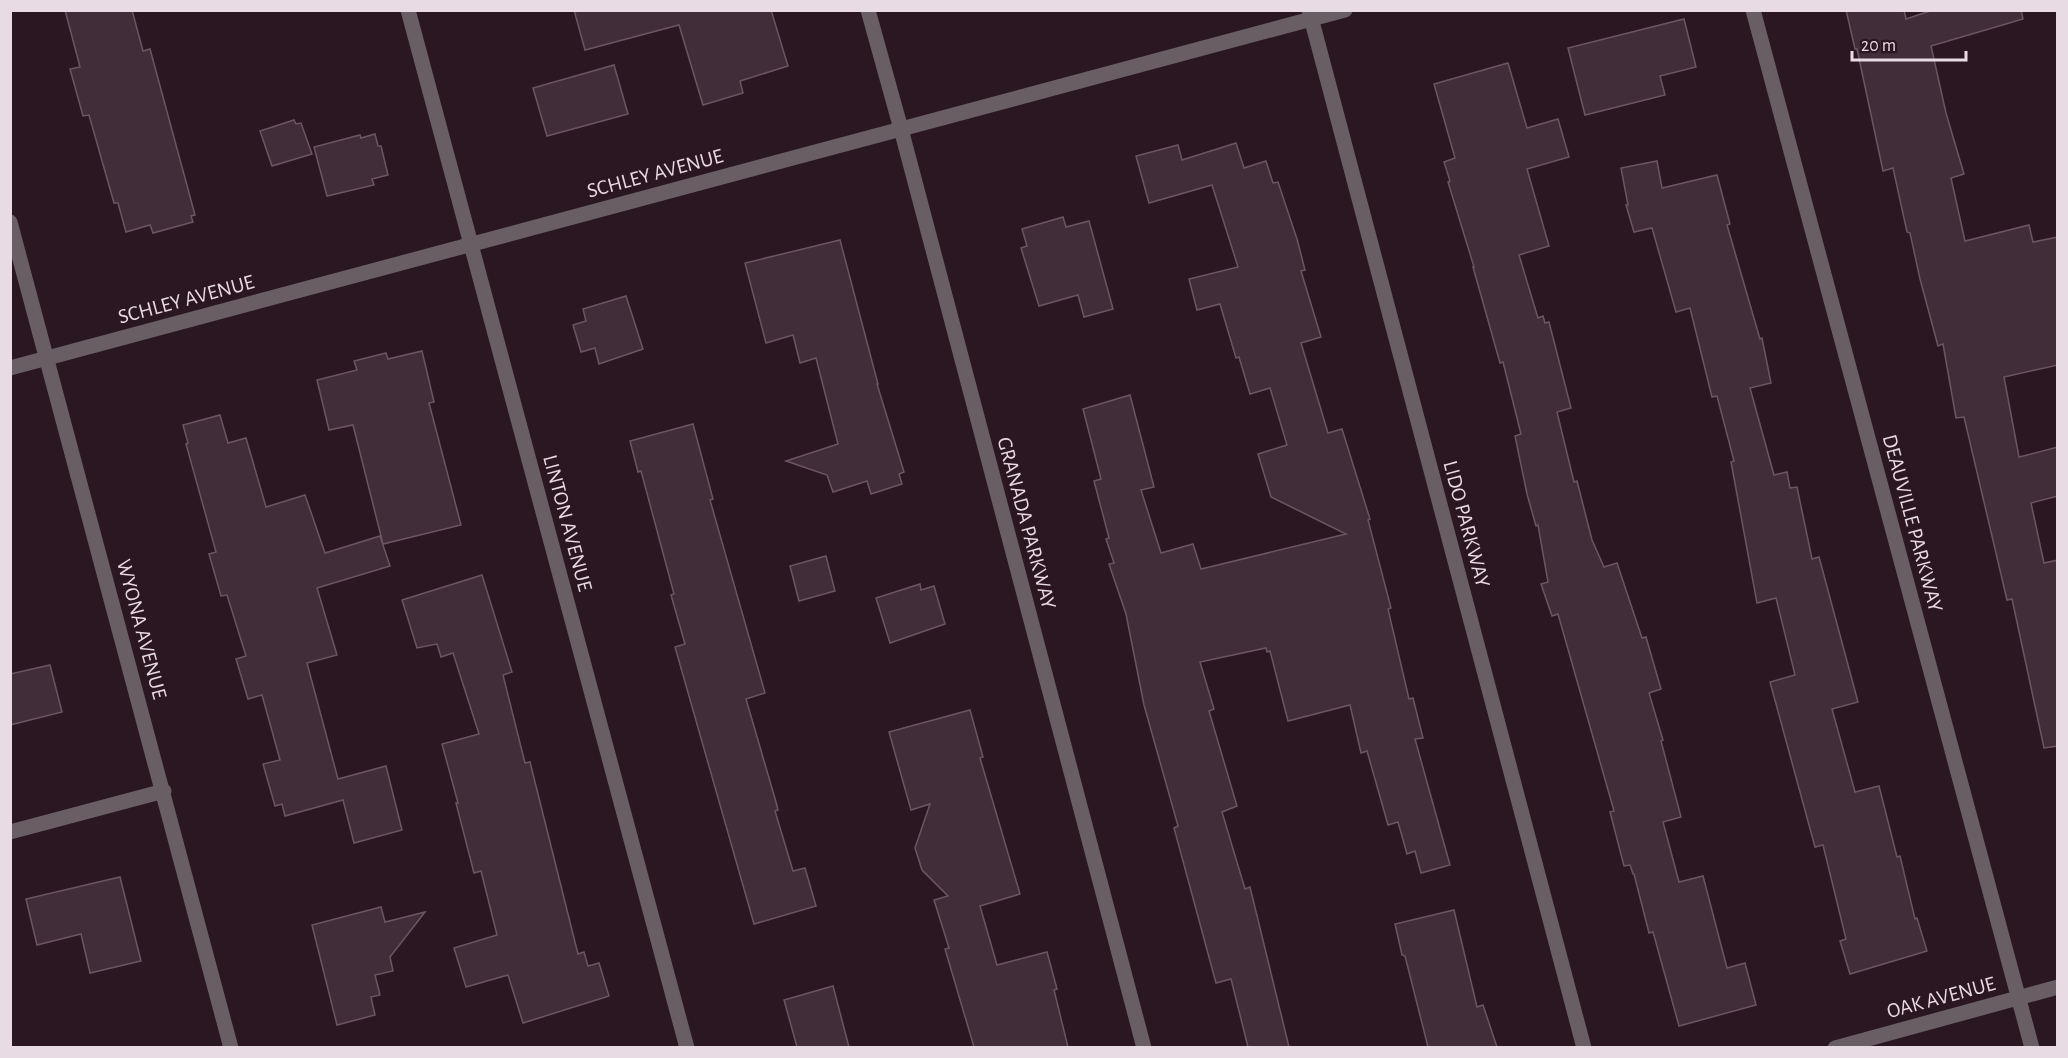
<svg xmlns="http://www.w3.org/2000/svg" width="2068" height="1058" viewBox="0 0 2068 1058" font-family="'Alegreya Sans',sans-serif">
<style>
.building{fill:#412d39;stroke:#6c5563;stroke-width:1.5}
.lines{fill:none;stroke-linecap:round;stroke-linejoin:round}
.street{stroke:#695e64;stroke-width:15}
.labels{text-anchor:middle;stroke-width:6;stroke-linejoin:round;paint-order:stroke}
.street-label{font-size:21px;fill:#e9dbe3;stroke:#2a1722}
</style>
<rect width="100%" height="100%" fill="#2a1722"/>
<g class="building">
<path d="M 65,10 L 132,10 L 143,51 L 150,49 L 195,215 L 191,216 L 193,222 L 153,233 L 150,225 L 126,232 L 118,203 L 114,203 L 89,115 L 83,116 L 70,69 L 80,67 Z"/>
<path d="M 574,10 L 771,10 L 788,66 L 740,81 L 743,93 L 703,105 L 679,25 L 585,50 Z"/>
<path d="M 1846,10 L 1904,10 L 1906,19 L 1933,10 L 2021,10 L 2023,19 L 1931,46 L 1946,113 L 1964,174 L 1951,178 L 1965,241 L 2029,225 L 2033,242 L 2058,237 L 2058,365 L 2004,377 L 2019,457 L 2058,447 L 2058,496 L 2031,503 L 2044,563 L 2058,560 L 2058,746 L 2044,748 L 2012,599 L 2007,600 L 1964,417 L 1956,418 L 1943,344 L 1938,346 L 1920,279 L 1910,233 L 1907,232 L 1893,168 L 1883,171 L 1857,49 L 1855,49 Z"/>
<path d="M 1684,19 L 1696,67 L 1660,76 L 1665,95 L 1585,115 L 1568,48 Z"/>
<path d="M 1508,63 L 1527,128 L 1558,119 L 1569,157 L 1527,169 L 1549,246 L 1519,255 L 1538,318 L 1543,316 L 1545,323 L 1549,322 L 1571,408 L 1557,412 L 1574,482 L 1577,481 L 1592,540 L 1604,567 L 1617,563 L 1642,638 L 1646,637 L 1661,689 L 1649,693 L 1663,740 L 1661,741 L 1681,817 L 1663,822 L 1679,882 L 1703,876 L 1727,968 L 1745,963 L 1756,1005 L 1679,1026 L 1653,932 L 1649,933 L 1634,874 L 1633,874 L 1630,865 L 1624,866 L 1610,812 L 1614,811 L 1558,614 L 1552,616 L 1541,584 L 1548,582 L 1538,525 L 1536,526 L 1527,494 L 1515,436 L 1521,434 L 1503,362 L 1500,363 L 1473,267 L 1474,267 L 1448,182 L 1450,181 L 1444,162 L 1455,158 L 1434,84 Z"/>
<path d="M 614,65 L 628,114 L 547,136 L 533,88 Z"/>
<path d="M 294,120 L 296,124 L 301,123 L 312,154 L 272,166 L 260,131 Z"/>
<path d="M 375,134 L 378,146 L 381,146 L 388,175 L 372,179 L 374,185 L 327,196 L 314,147 L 360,135 L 361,138 Z"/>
<path d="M 1236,143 L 1244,168 L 1266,161 L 1273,183 L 1278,182 L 1297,239 L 1305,270 L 1301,271 L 1321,337 L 1301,343 L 1328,433 L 1342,429 L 1370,519 L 1368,520 L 1391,608 L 1388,609 L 1409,699 L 1413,698 L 1423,738 L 1415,739 L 1450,865 L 1421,873 L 1415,851 L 1407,854 L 1398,822 L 1388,825 L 1367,751 L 1361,753 L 1350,705 L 1288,721 L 1270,651 L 1267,652 L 1266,648 L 1200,662 L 1214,709 L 1209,711 L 1237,806 L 1222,812 L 1245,889 L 1250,887 L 1289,1047 L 1248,1047 L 1231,979 L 1216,983 L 1174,828 L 1178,826 L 1144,705 L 1126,614 L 1109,564 L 1114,563 L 1106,539 L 1109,538 L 1094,481 L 1101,479 L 1083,409 L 1130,395 L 1154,487 L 1141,490 L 1161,553 L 1193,544 L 1201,569 L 1346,534 L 1271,497 L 1258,454 L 1287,445 L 1270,388 L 1250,394 L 1239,357 L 1236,358 L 1220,304 L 1197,310 L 1189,279 L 1238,267 L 1212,185 L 1149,203 L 1136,156 L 1178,145 L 1182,160 Z"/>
<path d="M 1657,161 L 1662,188 L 1717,175 L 1730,224 L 1727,225 L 1760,339 L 1762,338 L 1771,383 L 1750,388 L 1774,475 L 1787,472 L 1790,488 L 1797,487 L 1812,559 L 1819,557 L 1858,702 L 1832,709 L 1855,792 L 1879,786 L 1897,857 L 1900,856 L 1915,919 L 1917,918 L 1927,951 L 1850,974 L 1840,941 L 1846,939 L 1823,845 L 1815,847 L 1770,682 L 1795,675 L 1776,598 L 1757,603 L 1731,462 L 1734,461 L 1717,396 L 1712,397 L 1690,308 L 1676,312 L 1652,228 L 1634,232 L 1626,205 L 1628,205 L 1621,168 Z"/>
<path d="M 1063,217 L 1066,227 L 1089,221 L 1113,309 L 1084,317 L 1078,295 L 1039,306 L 1021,248 L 1027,246 L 1022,229 Z"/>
<path d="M 840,240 L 878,384 L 877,384 L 904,472 L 899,474 L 902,484 L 871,494 L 867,481 L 833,492 L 827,475 L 786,461 L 838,444 L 816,358 L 800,363 L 793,335 L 766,343 L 745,263 Z"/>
<path d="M 626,296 L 643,349 L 599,364 L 595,348 L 581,352 L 573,325 L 586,321 L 583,309 Z"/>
<path d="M 422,351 L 434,402 L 429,403 L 461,525 L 383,544 L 353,425 L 329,430 L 317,380 L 357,370 L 354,361 L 386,353 L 388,359 Z"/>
<path d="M 220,415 L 228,443 L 246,438 L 266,507 L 305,495 L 325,553 L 380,536 L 390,566 L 317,588 L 337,655 L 307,663 L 338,779 L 386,766 L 402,830 L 354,843 L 343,800 L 285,816 L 282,804 L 275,806 L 263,764 L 280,760 L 262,695 L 248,699 L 236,659 L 246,656 L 227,595 L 221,596 L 209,554 L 216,552 L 186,444 L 188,443 L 183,425 Z"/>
<path d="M 693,424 L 713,499 L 710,500 L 765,693 L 746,699 L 776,802 L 778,810 L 775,811 L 793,871 L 805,868 L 816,906 L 754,924 L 675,647 L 685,644 L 671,595 L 674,594 L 641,471 L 638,472 L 630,441 Z"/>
<path d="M 826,556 L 835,591 L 799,601 L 790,566 Z"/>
<path d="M 482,575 L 512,672 L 503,675 L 525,763 L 530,762 L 578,954 L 584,952 L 588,966 L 599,963 L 609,996 L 523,1023 L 508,975 L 466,987 L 454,948 L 497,935 L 481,871 L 474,873 L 456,803 L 458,803 L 442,744 L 479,734 L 453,653 L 441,657 L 437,644 L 417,648 L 402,600 Z"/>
<path d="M 920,584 L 921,590 L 934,586 L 945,624 L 890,643 L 876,598 Z"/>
<path d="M 50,665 L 62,712 L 10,725 L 10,674 Z"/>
<path d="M 970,710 L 983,757 L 980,758 L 1020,894 L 980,906 L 997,965 L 1047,952 L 1057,989 L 1054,990 L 1068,1047 L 974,1047 L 945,949 L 949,948 L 934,900 L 948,896 L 922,870 L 915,848 L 930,804 L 911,810 L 889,732 Z"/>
<path d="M 120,877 L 141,961 L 90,973 L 81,934 L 37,945 L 26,899 Z"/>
<path d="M 381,907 L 385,922 L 425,912 L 390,957 L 393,971 L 375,975 L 380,995 L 371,997 L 375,1015 L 337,1025 L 312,925 Z"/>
<path d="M 1454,910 L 1477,1007 L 1483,1005 L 1497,1047 L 1428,1047 L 1405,956 L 1402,955 L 1395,924 Z"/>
<path d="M 833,986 L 849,1047 L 797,1047 L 784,1000 Z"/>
</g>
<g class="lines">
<g class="street">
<path d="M 408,10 L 687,1048"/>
<path d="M 868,10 L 901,129 L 1144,1048"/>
<path d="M 1309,10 L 1584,1048"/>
<path d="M 1753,10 L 2032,1048"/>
<path d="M 10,222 L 231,1048"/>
<path d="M 10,368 L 1345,10"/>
<path d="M 10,832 L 164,791"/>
<path d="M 1835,1048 L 2058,987"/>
</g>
</g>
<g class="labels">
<g class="street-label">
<text transform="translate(655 173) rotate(-15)" y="7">SCHLEY AVENUE</text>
<text transform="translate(186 299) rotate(-15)" y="7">SCHLEY AVENUE</text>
<text transform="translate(568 523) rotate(75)" y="7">LINTON AVENUE</text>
<text transform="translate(1027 523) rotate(75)" y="7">GRANADA PARKWAY</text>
<text transform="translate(1913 523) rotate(75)" y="7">DEAUVILLE PARKWAY</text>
<text transform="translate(1467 524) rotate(75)" y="7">LIDO PARKWAY</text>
<text transform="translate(142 629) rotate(75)" y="7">WYONA AVENUE</text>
<text transform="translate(1941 997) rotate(-15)" y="7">OAK AVENUE</text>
</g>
</g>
<rect width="2068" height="1058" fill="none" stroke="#e9dbe3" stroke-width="24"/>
<path d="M1852 51v9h114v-9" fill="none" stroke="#e9dbe3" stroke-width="3"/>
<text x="1861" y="51" font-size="18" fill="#e9dbe3" stroke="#2a1722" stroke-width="4.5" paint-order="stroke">20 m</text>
</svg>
